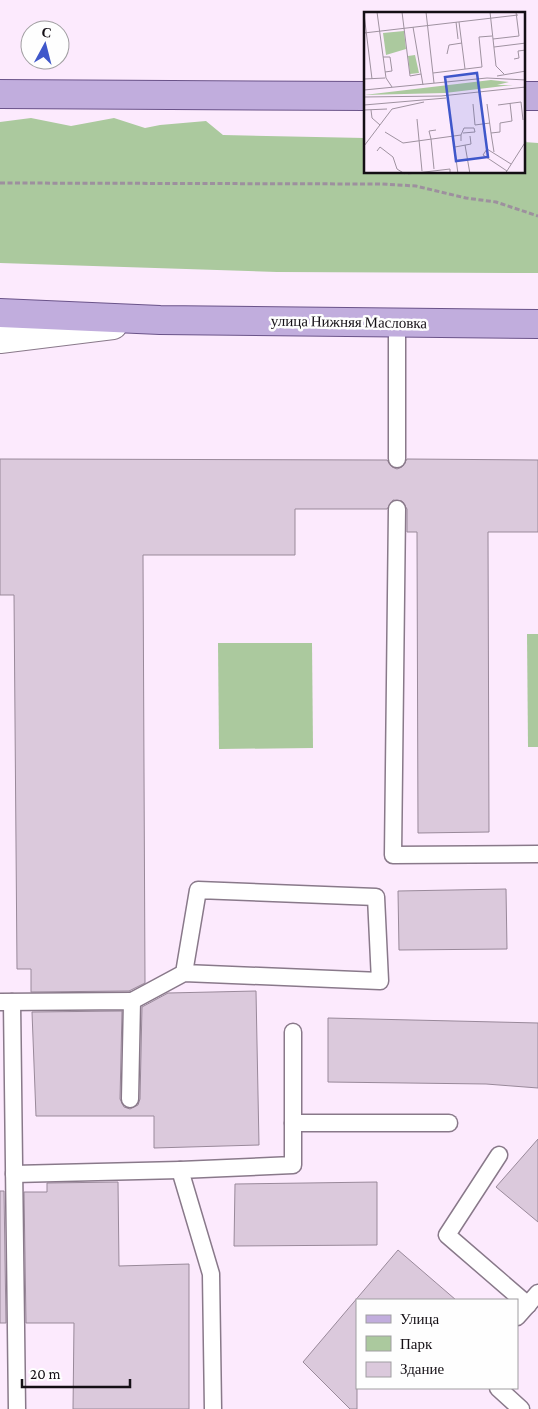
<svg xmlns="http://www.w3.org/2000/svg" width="538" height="1409" viewBox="0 0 538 1409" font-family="'Crimson Pro',serif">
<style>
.green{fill:#abc99e}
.building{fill:#dbc9dc;stroke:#99899a}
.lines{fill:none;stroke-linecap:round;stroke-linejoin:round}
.service-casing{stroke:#89798a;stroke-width:19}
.tertiary-casing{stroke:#89798a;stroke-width:30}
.primary-casing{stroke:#6a5389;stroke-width:30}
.path{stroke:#9d909e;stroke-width:3;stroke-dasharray:5 2.5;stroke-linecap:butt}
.service{stroke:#fff;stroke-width:16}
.tertiary{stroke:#fff;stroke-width:28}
.primary{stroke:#c1addd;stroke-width:28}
.labels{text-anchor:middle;stroke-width:5;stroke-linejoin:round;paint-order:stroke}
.street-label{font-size:15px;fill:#140f15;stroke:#fefefe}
.inset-road{fill:none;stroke:#9f92a0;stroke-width:1}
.view{fill:#3f57ca;fill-opacity:0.15;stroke:#3f57ca;stroke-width:2.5}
.inset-edge{fill:none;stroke:#140f15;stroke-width:2.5}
</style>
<rect width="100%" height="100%" fill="#fceafd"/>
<g class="green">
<path d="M 31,118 L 71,126 L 114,118 L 145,128 L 160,125 L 206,121 L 223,135 L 365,138 L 366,172 L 524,172 L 524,142 L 538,143 L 538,273 L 277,272 L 0,263 L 0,122 Z"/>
<path d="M 527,634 L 538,634 L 538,747 L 528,747 Z"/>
<path d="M 218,643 L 312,643 L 313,748 L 219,749 Z"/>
</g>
<g class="building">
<path d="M 0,459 L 387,460 L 392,467 L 397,469 L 402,467 L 407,459 L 538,460 L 538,532 L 488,532 L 489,832 L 418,833 L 417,532 L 407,532 L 407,509 L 402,501 L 393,500 L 387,509 L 295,509 L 295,555 L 143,555 L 145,983 L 129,991 L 31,992 L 31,969 L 17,969 L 14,595 L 0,595 Z"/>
<path d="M 506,889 L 507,949 L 399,950 L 398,891 Z"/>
<path d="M 256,991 L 259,1145 L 154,1148 L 154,1116 L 36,1116 L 32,1012 L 122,1011 L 120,1099 L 124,1107 L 130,1109 L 138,1105 L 140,1099 L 142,1007 L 168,993 Z"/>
<path d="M 328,1018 L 538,1023 L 538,1088 L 486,1084 L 328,1082 Z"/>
<path d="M 538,1139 L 538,1222 L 496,1187 Z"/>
<path d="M 118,1182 L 119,1266 L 189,1264 L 189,1409 L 73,1409 L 74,1323 L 26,1323 L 24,1192 L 47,1192 L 47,1183 Z"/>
<path d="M 377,1182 L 377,1245 L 234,1246 L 235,1184 Z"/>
<path d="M 0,1191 L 4,1191 L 6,1323 L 0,1323 Z"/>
<path d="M 398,1250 L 456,1300 L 357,1300 L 357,1409 L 350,1409 L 303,1362 Z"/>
</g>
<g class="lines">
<defs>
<g id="service">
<path d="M 397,459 L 397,323"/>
<path d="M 397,509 L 393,855 L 538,854"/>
<path d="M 132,1001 L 184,973 L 198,890 L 376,897 L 380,981 L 184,973"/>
<path d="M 0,1002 L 132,1001 L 130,1099"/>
<path d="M 12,1002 L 17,1409"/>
<path d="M 293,1123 L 449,1123"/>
<path d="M 499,1155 L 447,1235 L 528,1305"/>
<path d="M 180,1170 L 211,1274 L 213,1409"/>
<path d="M 14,1174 L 180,1170 L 293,1165 L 293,1032"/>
<path d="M 517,1317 L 538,1293"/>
<path d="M 498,1388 L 521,1409"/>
</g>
<path id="tertiary" d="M 0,339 L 113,325"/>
<g id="primary">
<path d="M 0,94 L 366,96"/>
<path d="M 524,96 L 538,96"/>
<path d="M 0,313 L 160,320 L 538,324"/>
</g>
</defs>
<use href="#service" class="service-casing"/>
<use href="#tertiary" class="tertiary-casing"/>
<use href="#primary" class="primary-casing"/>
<path class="path" d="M 0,183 L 382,184 L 416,186 L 466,198 L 496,202 L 538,216"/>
<use href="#service" class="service"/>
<use href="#tertiary" class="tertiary"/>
<use href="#primary" class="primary"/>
</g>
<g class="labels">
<g class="street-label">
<text transform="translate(349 322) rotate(1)" y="5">улица Нижняя Масловка</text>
</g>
</g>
<g transform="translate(364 12)">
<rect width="161" height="161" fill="#fceafd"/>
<path d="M 40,19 L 42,37 L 22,43 L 19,21 ZM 51,43 L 55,61 L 46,62 L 44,44 ZM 127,68 L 145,70 L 133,73 L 149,73 L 81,81 L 0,83 Z" fill="#abc99e"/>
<path class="inset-road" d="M 13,0 L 22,66 L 28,75M 38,0 L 46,64 L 57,62M 62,0 L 70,71M 126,0 L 132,54 L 140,62M 0,2 L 8,67M 92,10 L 94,27M 95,10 L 101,57M 49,15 L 59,73M 0,21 L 154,3M 129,27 L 155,24 L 152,0M 130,35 L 162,31M 83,42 L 85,33 L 98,31M 19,45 L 26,45 L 28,59 L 21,60M 150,47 L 155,46 L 154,39 L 162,38M 69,61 L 118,55 L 115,25 L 128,24M 133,64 L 162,59M 0,67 L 21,66M 0,78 L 123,66 L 162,68M 0,85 L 77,84 L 162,75M 109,92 L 111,113 L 126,111M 123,92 L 127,121 L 136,120 L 136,111 L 148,109 L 146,91M 0,93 L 82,86M 134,93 L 157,90 L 159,108M 0,98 L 23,97M 7,98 L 8,106 L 16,113M 53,107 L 58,159M 21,120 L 39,131 L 97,123 L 97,129M 127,121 L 130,140M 97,123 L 100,116 L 110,116 L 111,120 L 99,121M 89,124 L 94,162M 67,127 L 70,157M 67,127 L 65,119 L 72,118M 101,133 L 106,162M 0,134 L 28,97 L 60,90M 91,135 L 107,132 L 106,124M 13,139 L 16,135 L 29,145 L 33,157 L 41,162M 143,159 L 119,143 L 123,137 L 147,152M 44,162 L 86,157 L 86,162M 141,162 L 162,129"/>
<path class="view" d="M 113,61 L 124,145 L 92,149 L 81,65 Z"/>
<rect width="161" height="161" class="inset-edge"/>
</g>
<rect x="356" y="1299" width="162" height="90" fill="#fefefe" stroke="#a09ea1"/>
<rect x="366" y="1315" width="25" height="8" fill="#c1addd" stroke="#a09ea1"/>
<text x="400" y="1324" font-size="15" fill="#140f15">Улица</text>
<rect x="366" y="1336" width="25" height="15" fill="#abc99e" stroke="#a09ea1"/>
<text x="400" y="1349" font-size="15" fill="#140f15">Парк</text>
<rect x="366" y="1362" width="25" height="15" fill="#dbc9dc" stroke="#a09ea1"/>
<text x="400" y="1374" font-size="15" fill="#140f15">Здание</text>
<g transform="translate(45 45) rotate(7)"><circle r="24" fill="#fefefe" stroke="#a09ea1"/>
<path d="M0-4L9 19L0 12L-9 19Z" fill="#3f57ca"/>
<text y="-8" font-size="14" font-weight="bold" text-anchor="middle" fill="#140f15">С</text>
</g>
<path d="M22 1379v8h108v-8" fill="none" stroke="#140f15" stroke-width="2.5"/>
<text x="30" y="1379" font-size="15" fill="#140f15" stroke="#fefefe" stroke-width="4" paint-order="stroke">20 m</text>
</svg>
